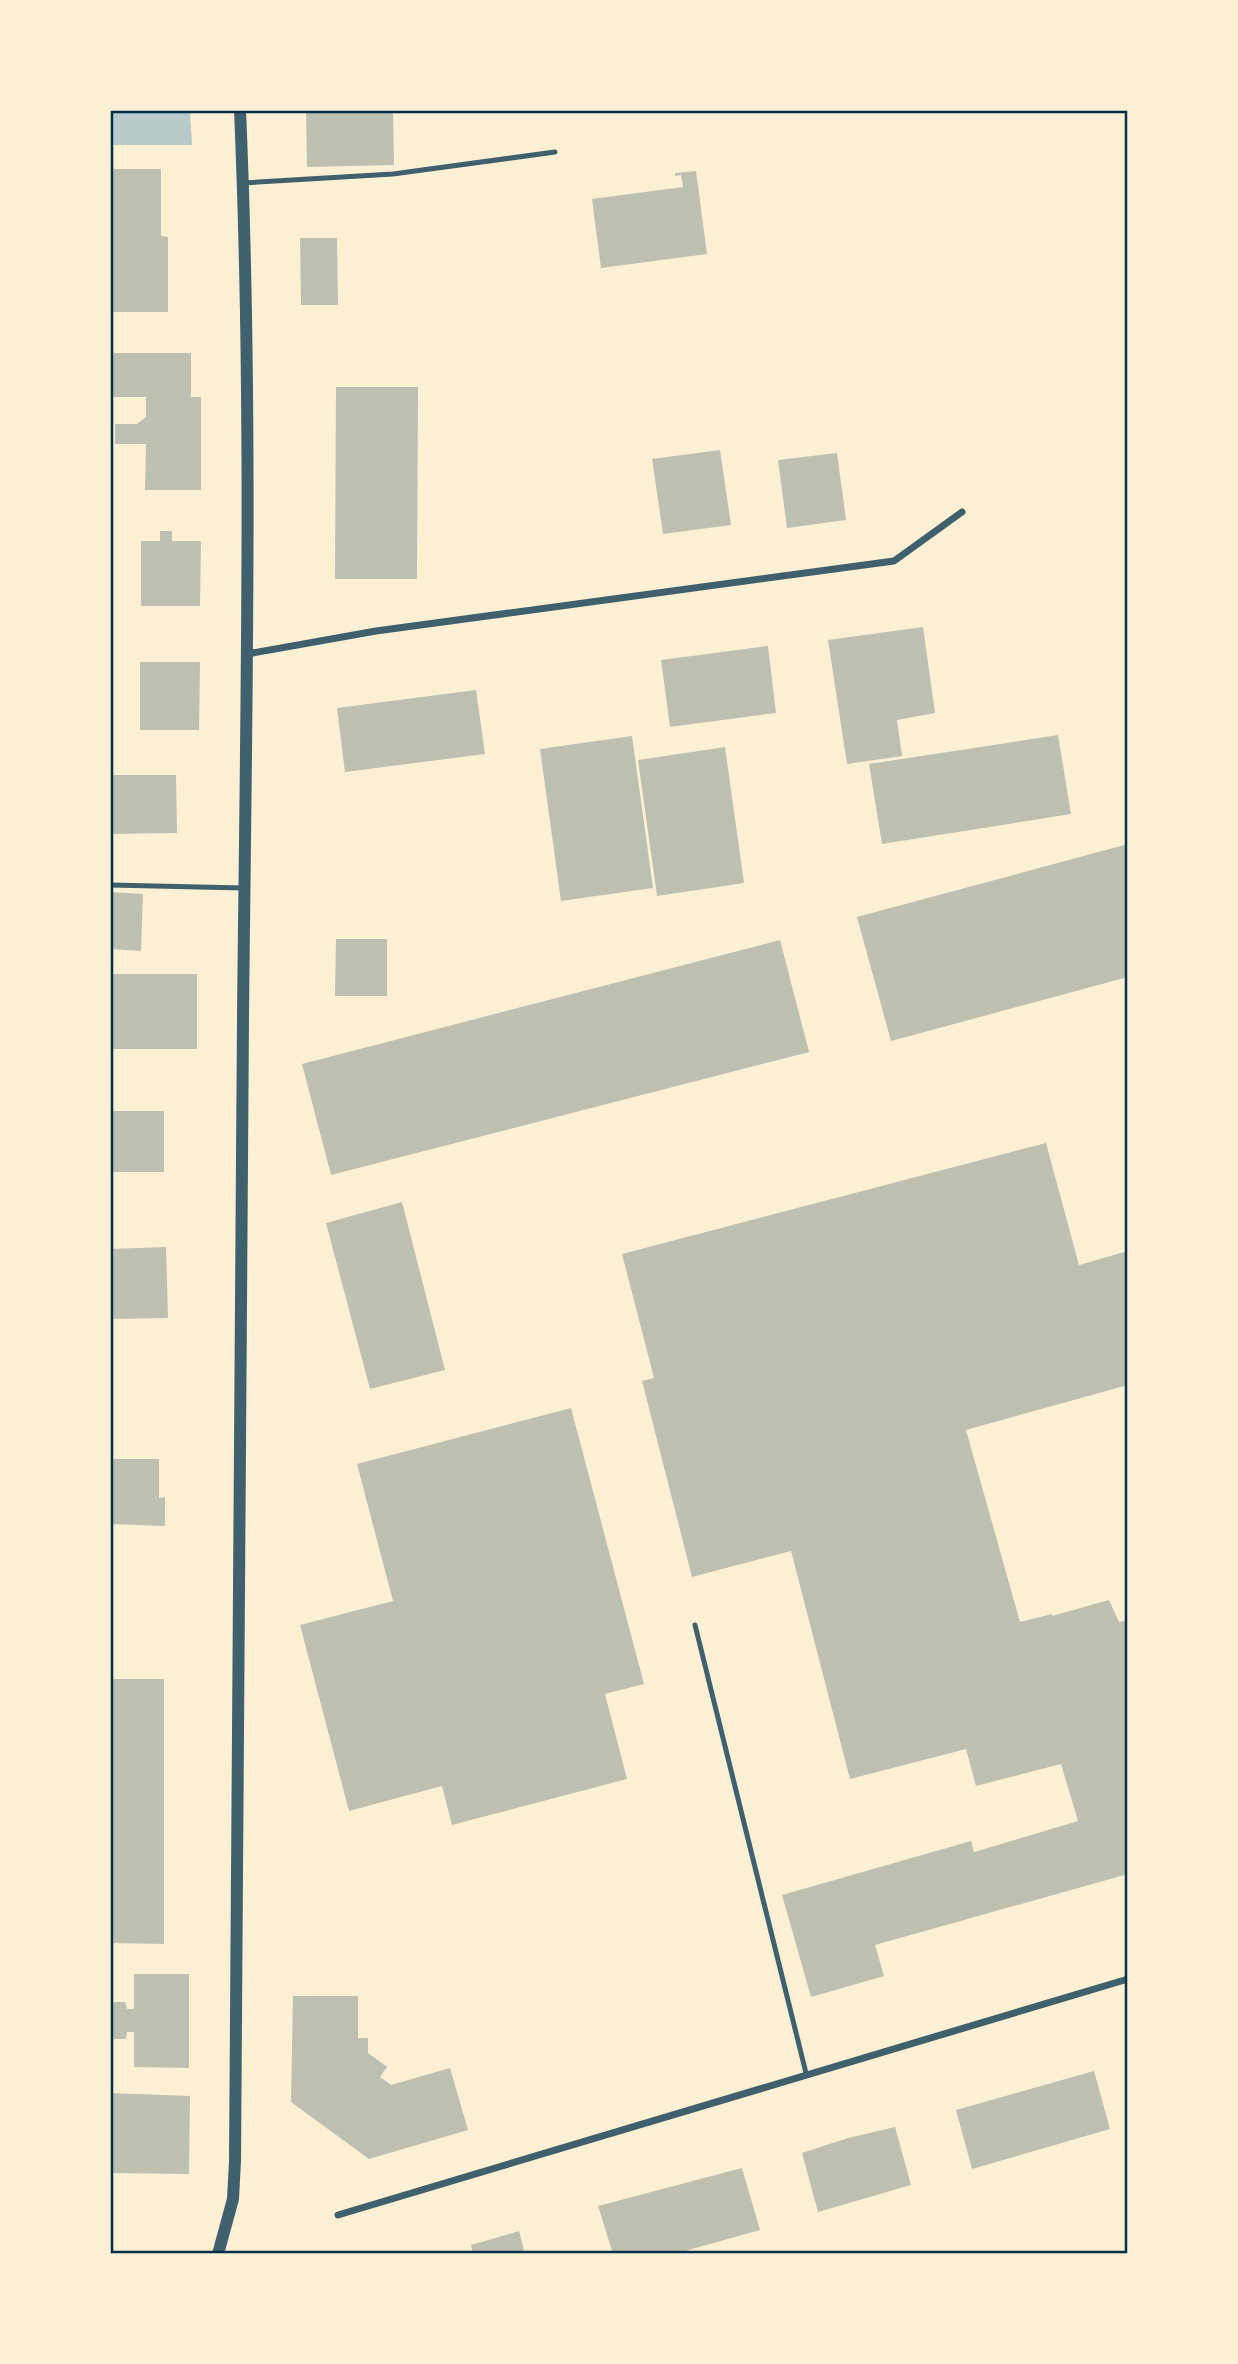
<svg xmlns="http://www.w3.org/2000/svg" width="1238" height="2364" viewBox="0 0 1238 2364" font-family="'Titillium Web',sans-serif">
<style>
.green{fill:#b9caca}
.building{fill:#bec0b2}
.lines{fill:none;stroke-linecap:round;stroke-linejoin:round}
.service{stroke:#3f606c;stroke-width:5}
.minor{stroke:#3f606c;stroke-width:7}
.tertiary{stroke:#3f606c;stroke-width:12}
.neatline{fill:none;stroke:#003049;stroke-width:2.5}
</style>
<rect width="100%" height="100%" fill="#fdf0d5"/>
<path class="green" d="M 110,110 L 190,110 L 192,145 L 110,145 Z"/>
<g class="building">
<path d="M 306,110 L 393,110 L 394,165 L 307,167 Z"/>
<path d="M 110,169 L 161,169 L 161,236 L 168,237 L 168,312 L 110,312 Z"/>
<path d="M 696,171 L 707,254 L 601,268 L 592,199 L 683,187 L 681,175 L 675,176 L 675,173 Z"/>
<path d="M 300,238 L 337,238 L 338,305 L 301,305 Z"/>
<path d="M 110,353 L 191,353 L 191,397 L 201,397 L 201,490 L 145,490 L 146,444 L 115,444 L 115,424 L 137,424 L 146,417 L 146,397 L 110,397 Z"/>
<path d="M 336,387 L 418,387 L 417,579 L 335,579 Z"/>
<path d="M 720,450 L 731,525 L 663,534 L 652,459 Z"/>
<path d="M 837,453 L 846,520 L 787,528 L 778,460 Z"/>
<path d="M 160,531 L 172,531 L 172,541 L 201,541 L 200,606 L 141,606 L 141,541 L 160,541 Z"/>
<path d="M 923,627 L 935,713 L 897,720 L 902,756 L 847,764 L 828,640 Z"/>
<path d="M 768,646 L 776,713 L 670,727 L 661,660 Z"/>
<path d="M 140,662 L 200,662 L 199,730 L 140,730 Z"/>
<path d="M 476,690 L 485,754 L 345,772 L 337,708 Z"/>
<path d="M 1058,735 L 1071,814 L 882,844 L 869,764 Z"/>
<path d="M 632,736 L 653,888 L 561,901 L 540,749 Z"/>
<path d="M 725,747 L 744,883 L 657,896 L 638,760 Z"/>
<path d="M 110,775 L 176,775 L 177,833 L 110,834 Z"/>
<path d="M 1128,844 L 1128,977 L 891,1041 L 857,917 Z"/>
<path d="M 110,892 L 143,894 L 141,951 L 110,949 Z"/>
<path d="M 336,939 L 387,939 L 387,996 L 335,996 Z"/>
<path d="M 780,940 L 809,1052 L 331,1175 L 302,1064 Z"/>
<path d="M 110,974 L 197,974 L 197,1049 L 111,1049 Z"/>
<path d="M 111,1111 L 164,1111 L 164,1172 L 110,1172 Z"/>
<path d="M 1046,1143 L 1079,1265 L 1128,1251 L 1128,1385 L 966,1430 L 1020,1622 L 1052,1614 L 1052,1616 L 1109,1600 L 1119,1622 L 1128,1620 L 1128,1874 L 875,1945 L 884,1976 L 811,1997 L 782,1895 L 971,1841 L 974,1852 L 1078,1821 L 1061,1764 L 976,1786 L 966,1749 L 850,1779 L 791,1551 L 692,1577 L 642,1381 L 654,1378 L 622,1254 Z"/>
<path d="M 402,1202 L 445,1370 L 370,1389 L 326,1223 Z"/>
<path d="M 166,1247 L 168,1318 L 110,1319 L 110,1249 Z"/>
<path d="M 571,1408 L 644,1684 L 605,1694 L 627,1779 L 452,1825 L 442,1786 L 349,1811 L 300,1625 L 393,1601 L 357,1464 Z"/>
<path d="M 110,1459 L 159,1459 L 159,1498 L 165,1497 L 165,1526 L 110,1524 Z"/>
<path d="M 110,1679 L 164,1679 L 164,1944 L 110,1943 Z"/>
<path d="M 134,1974 L 189,1974 L 189,2068 L 134,2067 L 134,2032 L 127,2032 L 126,2039 L 110,2039 L 110,2002 L 125,2002 L 127,2009 L 134,2009 Z"/>
<path d="M 293,1996 L 358,1996 L 358,2038 L 368,2038 L 368,2053 L 387,2067 L 380,2077 L 391,2085 L 450,2068 L 468,2130 L 369,2159 L 291,2102 Z"/>
<path d="M 1094,2071 L 1110,2129 L 972,2169 L 956,2110 Z"/>
<path d="M 110,2093 L 190,2096 L 189,2174 L 110,2173 Z"/>
<path d="M 895,2127 L 911,2185 L 818,2212 L 802,2153 L 848,2138 Z"/>
<path d="M 742,2168 L 760,2230 L 674,2254 L 613,2254 L 598,2206 Z"/>
<path d="M 519,2231 L 525,2254 L 473,2254 L 471,2245 Z"/>
</g>
<g class="lines">
<g class="service">
<path d="M 243,183 L 393,174 L 555,152"/>
<path d="M 110,885 L 244,888"/>
<path d="M 695,1625 L 806,2073"/>
</g>
<g class="minor">
<path d="M 247,654 L 376,631 L 894,561 L 962,512"/>
<path d="M 338,2215 L 1128,1979"/>
</g>
<path class="tertiary" d="M 218,2254 L 233,2199 L 235,2161 C 237,1780 239,1399 243,1017 C 246,715 253,412 240,110"/>
</g>
<rect width="1238" height="2364" fill="none" stroke="#fdf0d5" stroke-width="224"/>
<rect x="112" y="112" width="1014" height="2140" class="neatline"/>
</svg>
